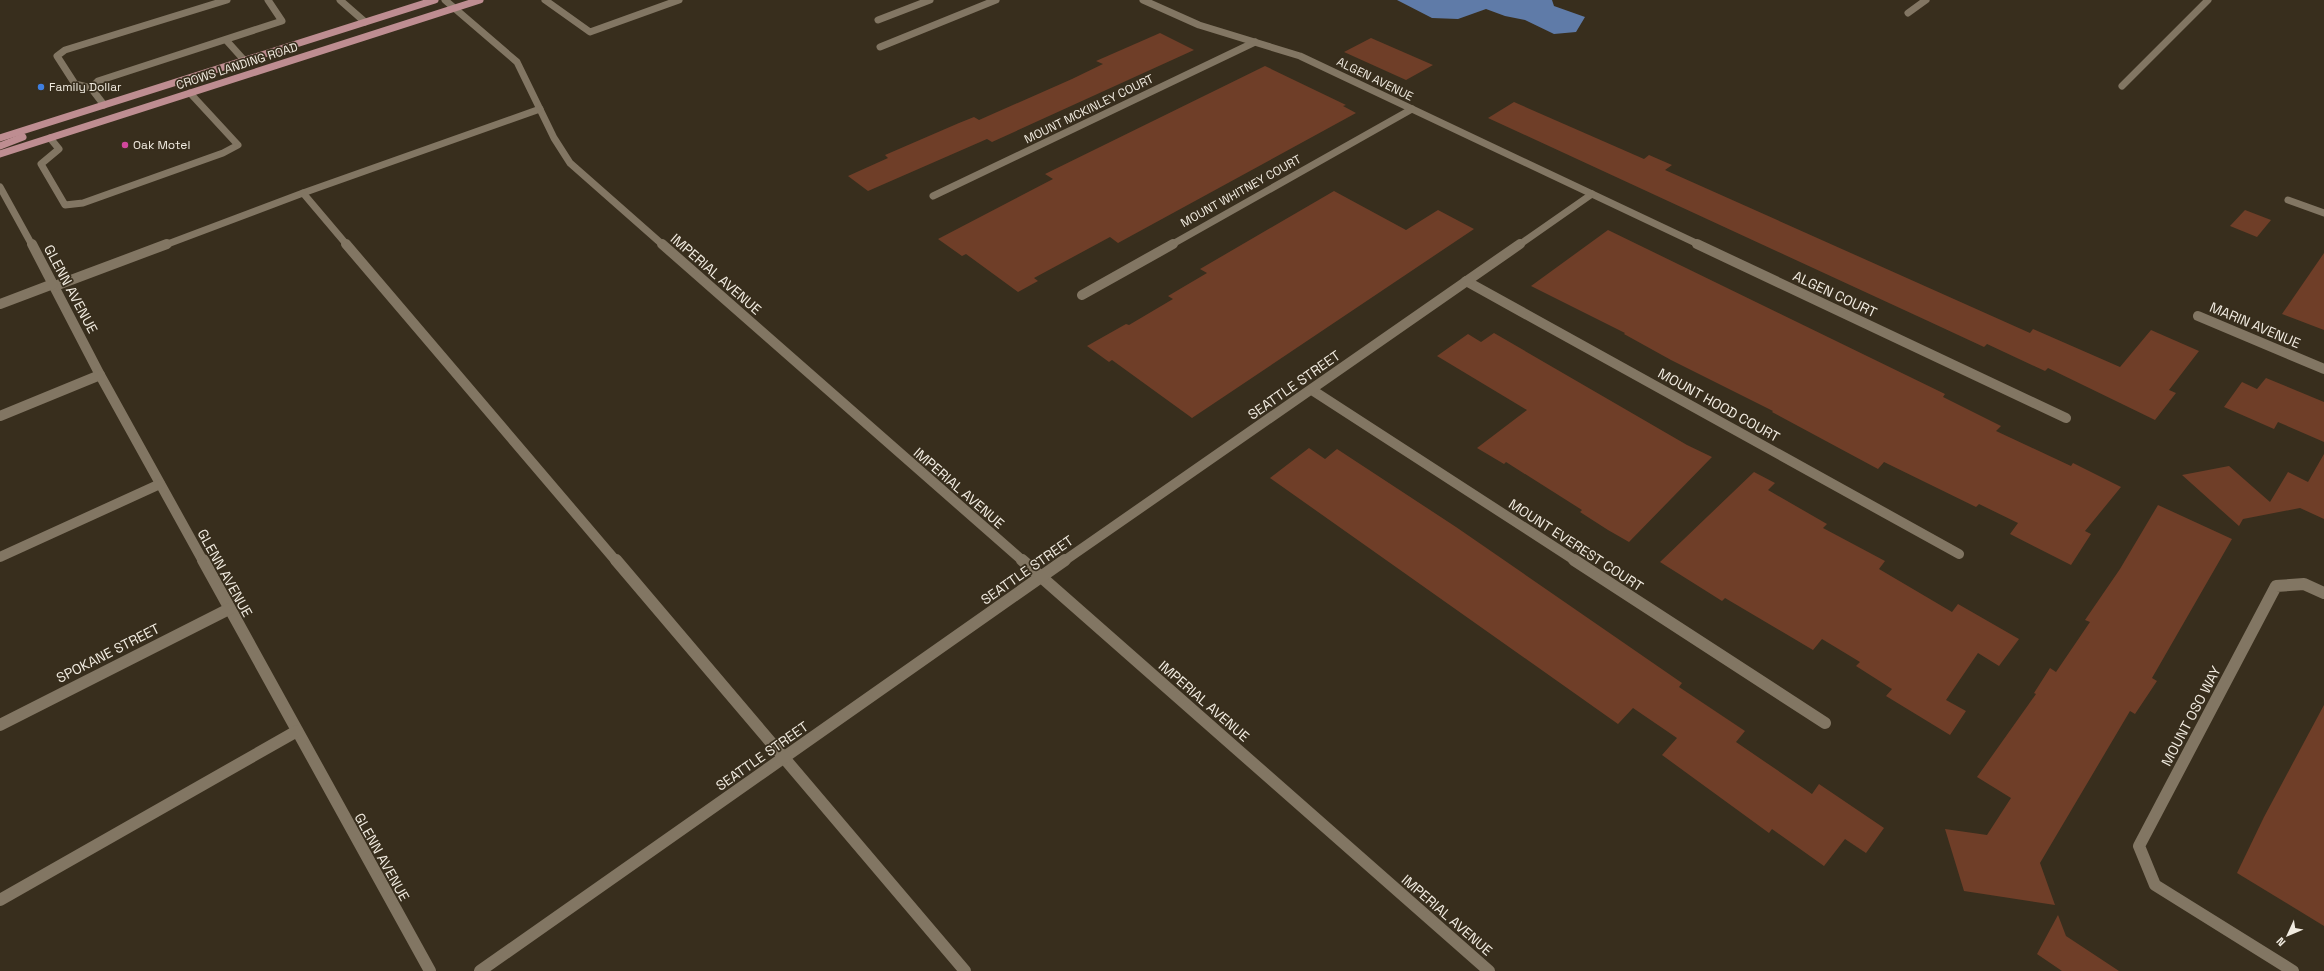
<svg xmlns="http://www.w3.org/2000/svg" width="2324" height="971" viewBox="0 0 2324 971" font-family="'Space Grotesk',sans-serif">
<style>
.water{fill:#5f7ba8}
.building{fill:#6f3e28}
.lines{fill:none;stroke-linecap:round;stroke-linejoin:round}
.minor-far2{stroke:#827663;stroke-width:7}
.minor-far1{stroke:#827663;stroke-width:10}
.minor{stroke:#827663;stroke-width:12}
.major{stroke:#be8d91;stroke-width:7}
.shop-dot{fill:#3f7fe0;stroke:#382e1d;stroke-width:1.5}
.hotel-dot{fill:#d1479c;stroke:#382e1d;stroke-width:1.5}
.labels{text-anchor:middle;stroke-width:3.5;stroke-linejoin:round;paint-order:stroke}
.far-street-label{font-size:12px;fill:#f1ebe0;stroke:#382e1d}
.far-poi-label{font-size:12px;fill:#f1ebe0;stroke:#382e1d;text-anchor:start}
.street-label{font-size:14px;fill:#f1ebe0;stroke:#382e1d}
</style>
<rect width="100%" height="100%" fill="#382e1d"/>
<path class="water" d="M 1397,0 L 1552,0 L 1554,6 L 1585,17 L 1576,32 L 1554,34 L 1525,20 L 1505,16 L 1486,9 L 1458,19 L 1432,18 Z"/>
<g class="building">
<path d="M 1160,33 L 1194,50 L 992,142 L 987,139 L 868,191 L 848,176 L 888,158 L 885,155 L 959,123 L 974,117 L 979,120 L 1072,79 L 1103,64 L 1096,61 Z"/>
<path d="M 1371,38 L 1433,65 L 1406,80 L 1344,52 Z"/>
<path d="M 1265,66 L 1346,105 L 1343,106 L 1356,113 L 1118,243 L 1110,237 L 1034,278 L 1038,281 L 1018,292 L 966,254 L 962,256 L 938,239 L 1053,179 L 1045,174 Z"/>
<path d="M 1514,102 L 1644,159 L 1649,155 L 1672,165 L 1665,170 L 2030,333 L 2033,329 L 2120,367 L 2151,330 L 2199,351 L 2169,390 L 2176,393 L 2155,420 L 2048,368 L 2045,371 L 1987,344 L 1984,347 L 1928,321 L 1488,118 Z"/>
<path d="M 1334,191 L 1406,230 L 1438,210 L 1474,229 L 1192,418 L 1112,360 L 1109,362 L 1087,346 L 1126,324 L 1129,325 L 1173,299 L 1168,296 L 1207,273 L 1200,269 Z"/>
<path d="M 2245,210 L 2271,220 L 2257,237 L 2230,226 Z"/>
<path d="M 1608,230 L 1945,394 L 1943,397 L 2001,426 L 1996,431 L 2071,466 L 2073,463 L 2121,487 L 2085,531 L 2091,534 L 2071,565 L 2010,534 L 2018,523 L 1979,504 L 1976,507 L 1884,462 L 1878,469 L 1772,412 L 1773,411 L 1671,360 L 1624,334 L 1625,333 L 1531,286 Z"/>
<path d="M 2324,253 L 2324,330 L 2282,314 Z"/>
<path d="M 1494,333 L 1687,445 L 1712,457 L 1629,542 L 1608,530 L 1580,512 L 1582,510 L 1506,462 L 1504,464 L 1477,448 L 1527,410 L 1437,356 L 1468,334 L 1481,342 Z"/>
<path d="M 2266,378 L 2324,402 L 2324,442 L 2278,422 L 2274,429 L 2224,407 L 2242,382 L 2257,389 Z"/>
<path d="M 1309,448 L 1325,459 L 1337,449 L 1456,527 L 1682,683 L 1679,687 L 1745,731 L 1736,742 L 1812,794 L 1819,784 L 1884,828 L 1866,853 L 1845,839 L 1824,866 L 1772,829 L 1769,833 L 1662,755 L 1677,738 L 1633,708 L 1618,724 L 1270,478 Z"/>
<path d="M 2324,454 L 2324,519 L 2300,508 L 2243,519 L 2239,526 L 2182,475 L 2229,466 L 2270,502 L 2288,472 L 2308,482 Z"/>
<path d="M 1754,472 L 1775,483 L 1768,490 L 1827,524 L 1823,528 L 1885,561 L 1879,569 L 1952,612 L 1958,604 L 2019,639 L 1999,666 L 1978,653 L 1946,700 L 1966,711 L 1950,735 L 1886,696 L 1892,689 L 1856,666 L 1860,662 L 1822,639 L 1813,650 L 1725,598 L 1722,601 L 1660,562 Z"/>
<path d="M 2158,505 L 2232,539 L 2152,678 L 2157,681 L 2135,714 L 2130,711 L 2040,863 L 2055,905 L 1964,891 L 1945,829 L 1987,835 L 2011,798 L 1977,777 L 2036,694 L 2034,693 L 2050,668 L 2056,672 L 2090,622 L 2085,620 L 2120,569 Z"/>
<path d="M 2324,705 L 2324,926 L 2237,873 L 2264,817 Z"/>
<path d="M 2058,915 L 2066,936 L 2119,971 L 2062,971 L 2037,954 Z"/>
</g>
<g class="lines">
<g class="minor-far2">
<path d="M 340,0 L 365,22"/>
<path d="M 445,0 L 517,62 L 554,138 L 570,163 L 663,245"/>
<path d="M 545,0 L 590,32 L 679,0"/>
<path d="M 1143,0 L 1199,25 L 1300,56 L 1700,245"/>
<path d="M 1908,13 L 1926,0"/>
<path d="M 878,20 L 930,0"/>
<path d="M 226,40 L 244,60"/>
<path d="M 880,47 L 996,0"/>
<path d="M 2122,86 L 2208,0"/>
<path d="M 91,88 L 75,84 L 57,56 L 65,50 L 227,0"/>
<path d="M 104,105 L 91,88 L 98,81 L 282,21 L 268,0"/>
<path d="M 50,138 L 59,149 L 41,164 L 65,205 L 83,203 L 223,153 L 238,145 L 190,93"/>
<path d="M 0,187 L 32,245"/>
<path d="M 303,193 L 540,109"/>
<path d="M 933,196 L 1255,42"/>
<path d="M 2288,200 L 2324,213"/>
<path d="M 165,245 L 303,193 L 347,245"/>
<path d="M 1171,245 L 1412,109"/>
<path d="M 1519,245 L 1592,194"/>
</g>
<g class="minor-far1">
<path d="M 32,244 L 100,375 L 203,561"/>
<path d="M 346,244 L 616,561"/>
<path d="M 662,244 L 1023,561"/>
<path d="M 1697,244 L 2066,418"/>
<path d="M 1466,281 L 1959,554"/>
<path d="M 55,286 L 167,244"/>
<path d="M 1082,295 L 1173,244"/>
<path d="M 0,304 L 53,284"/>
<path d="M 2198,316 L 2324,369"/>
<path d="M 1312,390 L 1576,561"/>
<path d="M 0,416 L 100,375"/>
<path d="M 0,557 L 160,484"/>
<path d="M 1064,561 L 1520,244"/>
</g>
<g class="minor">
<path d="M 203,560 L 430,971"/>
<path d="M 616,560 L 965,971"/>
<path d="M 1022,560 L 1489,971"/>
<path d="M 1574,560 L 1825,723"/>
<path d="M 0,725 L 229,609"/>
<path d="M 0,900 L 297,731"/>
<path d="M 480,971 L 1065,560"/>
<path d="M 2293,971 L 2155,885 L 2139,846 L 2276,586 L 2304,584 L 2324,593"/>
</g>
<g class="major">
<path d="M 0,138 L 435,0"/>
<path d="M 0,146 L 23,137"/>
<path d="M 0,154 L 480,0"/>
</g>
</g>
<circle class="shop-dot" cx="41" cy="87" r="4"/>
<circle class="hotel-dot" cx="125" cy="145" r="4"/>
<g class="labels">
<g class="far-street-label">
<text transform="translate(237 66) rotate(-18)" y="4">CROWS LANDING ROAD</text>
<text transform="translate(1375 79) rotate(26)" y="4">ALGEN AVENUE</text>
<text transform="translate(1089 109) rotate(-26)" y="4">MOUNT MCKINLEY COURT</text>
<text transform="translate(1241 191) rotate(-29)" y="4">MOUNT WHITNEY COURT</text>
</g>
<g class="far-poi-label">
<text x="49" y="91">Family Dollar</text>
<text x="133" y="149">Oak Motel</text>
</g>
<g class="street-label">
<text transform="translate(716 274) rotate(41)" y="5">IMPERIAL AVENUE</text>
<text transform="translate(71 289) rotate(62)" y="5">GLENN AVENUE</text>
<text transform="translate(1835 294) rotate(25)" y="5">ALGEN COURT</text>
<text transform="translate(2255 325) rotate(23)" y="5">MARIN AVENUE</text>
<text transform="translate(1294 385) rotate(-35)" y="5">SEATTLE STREET</text>
<text transform="translate(1719 405) rotate(29)" y="5">MOUNT HOOD COURT</text>
<text transform="translate(959 488) rotate(41)" y="5">IMPERIAL AVENUE</text>
<text transform="translate(1576 545) rotate(33)" y="5">MOUNT EVEREST COURT</text>
<text transform="translate(1027 570) rotate(-35)" y="5">SEATTLE STREET</text>
<text transform="translate(225 573) rotate(61)" y="5">GLENN AVENUE</text>
<text transform="translate(108 653) rotate(-27)" y="5">SPOKANE STREET</text>
<text transform="translate(1204 701) rotate(41)" y="5">IMPERIAL AVENUE</text>
<text transform="translate(2191 716) rotate(-62)" y="5">MOUNT OSO WAY</text>
<text transform="translate(762 756) rotate(-35)" y="5">SEATTLE STREET</text>
<text transform="translate(382 857) rotate(61)" y="5">GLENN AVENUE</text>
<text transform="translate(1447 915) rotate(41)" y="5">IMPERIAL AVENUE</text>
</g>
</g>
<g transform="translate(2288 935) rotate(226)" stroke="#382e1d" stroke-width="3" paint-order="stroke">
<path d="M0-3L7 15L0 10L-7 15Z" fill="#f1ebe0"/>
<text y="-6" font-size="11" font-weight="bold" text-anchor="middle" fill="#f1ebe0">N</text>
</g>
</svg>
